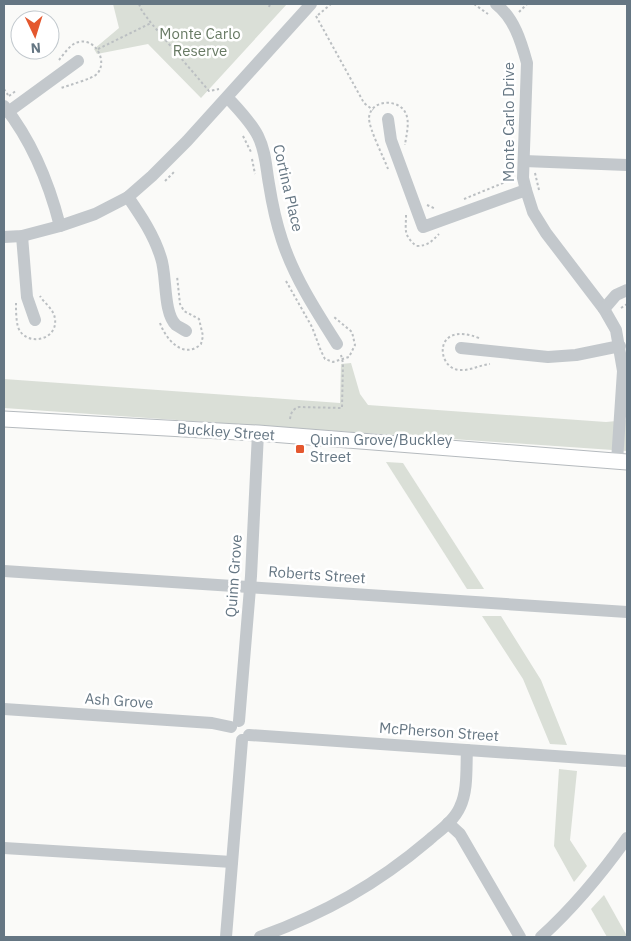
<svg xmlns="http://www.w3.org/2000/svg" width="631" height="941" viewBox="0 0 631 941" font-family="'IBM Plex Sans',sans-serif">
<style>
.green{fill:#dadfd7}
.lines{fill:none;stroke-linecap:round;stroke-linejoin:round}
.major-casing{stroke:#b5babe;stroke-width:17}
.path{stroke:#bbbfc2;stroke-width:2;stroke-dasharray:2.5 2.5;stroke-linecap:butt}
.minor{stroke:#c3c8cc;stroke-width:12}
.major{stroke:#fff;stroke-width:15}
.poi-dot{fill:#e4572e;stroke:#fff;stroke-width:2}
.labels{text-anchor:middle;stroke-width:5;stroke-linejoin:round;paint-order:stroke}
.park-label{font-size:15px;fill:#687a64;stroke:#fff}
.street-label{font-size:15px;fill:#657683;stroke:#fff}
.poi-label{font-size:15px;fill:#657683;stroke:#fff;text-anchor:start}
</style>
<rect width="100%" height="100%" fill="#fafaf8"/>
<g class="green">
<path d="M 113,4 L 287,4 L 201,98 L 148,44 L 97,54 L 94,49 L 119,28 Z"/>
<path d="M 351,363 L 360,394 L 368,405 L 606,422 L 627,420 L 627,451 L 4,408 L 4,379 L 340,403 L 341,364 Z"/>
<path d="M 386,462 L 403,463 L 484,589 L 467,589 Z"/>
<path d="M 482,616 L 501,616 L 541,680 L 567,745 L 550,744 L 523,679 Z"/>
<path d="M 559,769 L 577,771 L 570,840 L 587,866 L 574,882 L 554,846 Z"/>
<path d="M 604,895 L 627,936 L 627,937 L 607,937 L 591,909 Z"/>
</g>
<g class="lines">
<defs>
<path id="major" d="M 4,419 L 258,433 L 627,462"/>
</defs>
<use href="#major" class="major-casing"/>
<g class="path">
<path d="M 139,4 L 142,11 L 151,23 L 209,91 L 219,89"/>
<path d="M 474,4 L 488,14"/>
<path d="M 269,7 L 270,4"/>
<path d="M 519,12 L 527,4"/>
<path d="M 318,15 L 331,4"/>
<path d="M 316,16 L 364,103 L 373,110"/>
<path d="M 98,49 L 151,23"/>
<path d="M 59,60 C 64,54 71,43 79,42 C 96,38 108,62 97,74 C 92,79 69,85 61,88"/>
<path d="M 4,89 L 8,95"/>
<path d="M 9,96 L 17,90"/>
<path d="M 243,136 L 251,152"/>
<path d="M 252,159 L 255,174"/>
<path d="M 511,160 L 512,145"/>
<path d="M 388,169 C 384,158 369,129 369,118 C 370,99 400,98 406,114 C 410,123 406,136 405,145"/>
<path d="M 535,173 L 539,190"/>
<path d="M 165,181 L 174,172"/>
<path d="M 464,199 L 513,179"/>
<path d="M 427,205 L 436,209"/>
<path d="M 406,215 C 406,231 403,234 416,246 C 428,246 431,242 439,234"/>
<path d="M 286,281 L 312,327 L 321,351 L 325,359 L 333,362 L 349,357 L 355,345 L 352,332 L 334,317"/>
<path d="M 16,303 C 16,310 16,320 18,327 C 25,347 58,341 55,319 C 54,309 44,303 40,296"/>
<path d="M 621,308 L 627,304"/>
<path d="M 160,323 C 166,340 184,360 201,344 L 203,336 L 199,319 L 184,311 L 180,304 L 177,276"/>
<path d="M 479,338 C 433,320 436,368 459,370 C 470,371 480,365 490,364"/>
<path d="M 290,419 C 291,412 293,409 299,407 L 342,408 L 343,363 L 341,355"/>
</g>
<g class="minor">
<path d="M 496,4 C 514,18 521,41 527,63 L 523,178 L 526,190 L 533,212 L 546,233 L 604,309 L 616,330 L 623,371 L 617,461"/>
<path d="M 228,98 C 239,110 251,122 258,136 C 266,152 266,168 269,184 C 272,203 276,222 282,240 C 294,277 316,311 337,344"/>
<path d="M 4,106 C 32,141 49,183 60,226"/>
<path d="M 8,112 L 78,61"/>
<path d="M 388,119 L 391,140 L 423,227 L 526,190"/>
<path d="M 524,161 L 627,165"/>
<path d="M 128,197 C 141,216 154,235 161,258 C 167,275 163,313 176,325 C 179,327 183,329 186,331"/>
<path d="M 22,236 L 27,297 L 35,320"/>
<path d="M 4,237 L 22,236 L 60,226 L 95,214 L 128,197 L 152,176 L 187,141 L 311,4"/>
<path d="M 604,309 L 616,295 L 627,290"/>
<path d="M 461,348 L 548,357 L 576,355 L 620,346"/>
<path d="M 4,571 L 627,612"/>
<path d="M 4,709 L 212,723 L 231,727"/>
<path d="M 239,721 L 251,576 L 258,433"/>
<path d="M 249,735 L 627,761"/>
<path d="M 448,823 L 460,834 L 520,937"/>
<path d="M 4,848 L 232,862"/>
<path d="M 226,937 L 242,740"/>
<path d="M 260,937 C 325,913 376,885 429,840 C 439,831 454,821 460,807 C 468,791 466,768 467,750"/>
<path d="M 541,937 C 573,908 602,873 627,838"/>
</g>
<use href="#major" class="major"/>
</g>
<rect class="poi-dot" x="295" y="444" width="10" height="10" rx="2.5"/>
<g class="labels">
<g class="park-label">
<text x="200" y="39">Monte Carlo<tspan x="200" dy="17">Reserve</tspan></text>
</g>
<g class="street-label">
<text transform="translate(509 122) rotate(-90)" y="5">Monte Carlo Drive</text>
<text transform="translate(288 188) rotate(77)" y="5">Cortina Place</text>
<text transform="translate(226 432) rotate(4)" y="5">Buckley Street</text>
<text transform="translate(317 575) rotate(4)" y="5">Roberts Street</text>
<text transform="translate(234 576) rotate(-86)" y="5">Quinn Grove</text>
<text transform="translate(119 701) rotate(4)" y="5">Ash Grove</text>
<text transform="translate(439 732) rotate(4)" y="5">McPherson Street</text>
</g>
<g class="poi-label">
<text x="310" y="445">Quinn Grove/Buckley<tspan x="310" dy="17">Street</tspan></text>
</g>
</g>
<rect width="631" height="941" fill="none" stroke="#657683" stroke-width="10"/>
<g transform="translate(35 35) rotate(176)"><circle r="24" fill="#ffffff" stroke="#c1c8cd"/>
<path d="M0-4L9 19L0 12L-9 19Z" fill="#e4572e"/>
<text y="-8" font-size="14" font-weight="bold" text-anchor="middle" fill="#657683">N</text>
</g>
</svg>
